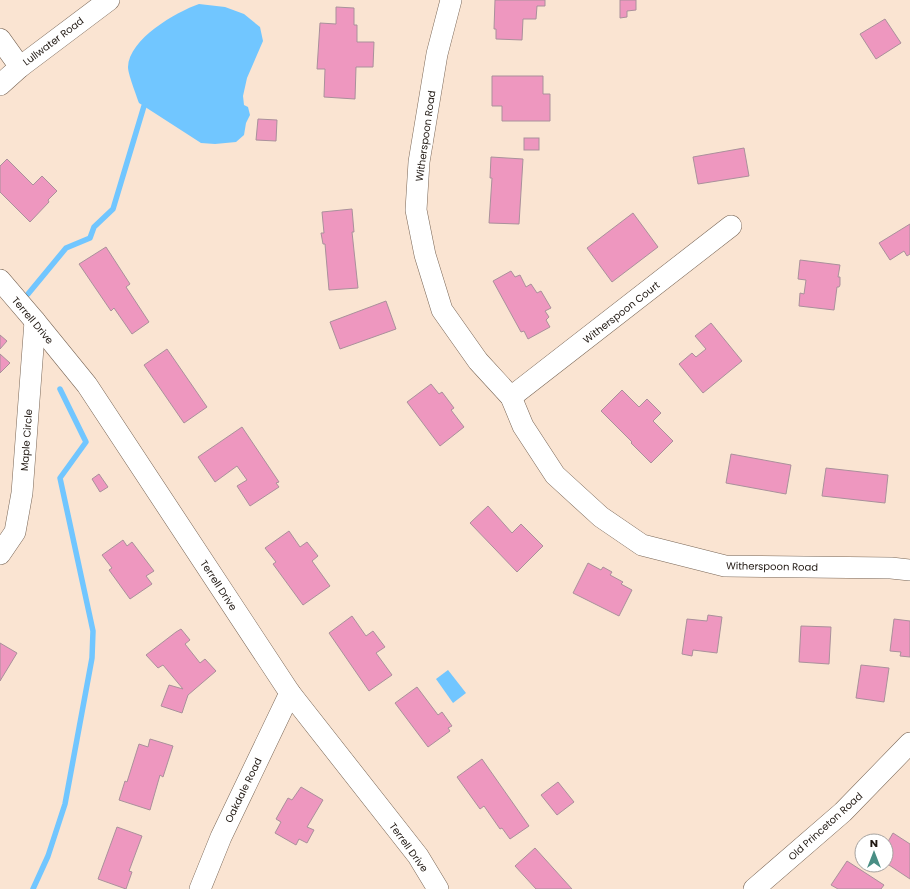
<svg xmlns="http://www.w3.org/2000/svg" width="910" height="889" viewBox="0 0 910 889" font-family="Poppins,sans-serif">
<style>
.water{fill:#71c6ff}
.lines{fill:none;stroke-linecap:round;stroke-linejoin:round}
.stream{stroke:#71c6ff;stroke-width:5.5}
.building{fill:#ee97bf;stroke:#aa909b}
.minor-casing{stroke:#796656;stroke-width:22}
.minor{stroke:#fff;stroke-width:21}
.labels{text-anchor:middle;stroke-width:4;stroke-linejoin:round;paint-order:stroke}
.street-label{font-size:10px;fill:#201812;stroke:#fff}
</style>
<rect width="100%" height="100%" fill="#fae4d2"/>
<g class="water">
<path d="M 199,4 L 225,7 L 244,14 L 260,27 L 263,41 L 247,78 L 243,96 L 244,105 L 248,107 L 250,115 L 246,123 L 244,135 L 236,142 L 215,144 L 201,143 L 139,103 C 136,94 128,74 128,67 C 129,39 176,12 199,4 Z"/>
<path d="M 448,670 L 466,693 L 453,703 L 436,679 Z"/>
</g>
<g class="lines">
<g class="stream">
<path d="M 28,294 L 66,248 L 90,238 L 94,227 L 113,209 L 144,106"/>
<path d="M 33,889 L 48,856 L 65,804 L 92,658 L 93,631 L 60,478 L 86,442 L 60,389"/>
</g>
</g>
<g class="building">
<path d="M 495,0 L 545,0 L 545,6 L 537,6 L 536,19 L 523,19 L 522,40 L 496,39 L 496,29 L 494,29 Z"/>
<path d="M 620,0 L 636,0 L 636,10 L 627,11 L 627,17 L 620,18 Z"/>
<path d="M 336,7 L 354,8 L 354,25 L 357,25 L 357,42 L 374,42 L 373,67 L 356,67 L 355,99 L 324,97 L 325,69 L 317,69 L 320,23 L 336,24 Z"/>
<path d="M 885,19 L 901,43 L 876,59 L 860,34 Z"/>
<path d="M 492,76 L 543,76 L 543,94 L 550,94 L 550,121 L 502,121 L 502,106 L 492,106 Z"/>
<path d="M 258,119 L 277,120 L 276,141 L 256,140 Z"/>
<rect x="524" y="138" width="15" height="12"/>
<path d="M 744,148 L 749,176 L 698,184 L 693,157 Z"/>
<path d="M 491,157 L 523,159 L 519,224 L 489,223 L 492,178 L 490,178 Z"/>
<path d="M 7,159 L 33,185 L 42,176 L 57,191 L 48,200 L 49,202 L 30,222 L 0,192 L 0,166 Z"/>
<path d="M 352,209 L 354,232 L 352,232 L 358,288 L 329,290 L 325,244 L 323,244 L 321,233 L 324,233 L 322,212 Z"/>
<path d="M 633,213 L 658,247 L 612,282 L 587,248 Z"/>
<path d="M 910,224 L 910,254 L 907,256 L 904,251 L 890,260 L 879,243 Z"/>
<path d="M 106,247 L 130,284 L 126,287 L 149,322 L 132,334 L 114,308 L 111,311 L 79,264 Z"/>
<path d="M 800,260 L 840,265 L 838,277 L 840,277 L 840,285 L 839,287 L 837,287 L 834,310 L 799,306 L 800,293 L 804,294 L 806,280 L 798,279 Z"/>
<path d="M 511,271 L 515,277 L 520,275 L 526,287 L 531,284 L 537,293 L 541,291 L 551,308 L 545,311 L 549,317 L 546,320 L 550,327 L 528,339 L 524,331 L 521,332 L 493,281 Z"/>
<path d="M 386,301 L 396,329 L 340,349 L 330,322 Z"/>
<path d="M 711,323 L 742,361 L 703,393 L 679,364 L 692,353 L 696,357 L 706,349 L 695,336 Z"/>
<path d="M 0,335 L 7,341 L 0,349 Z"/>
<path d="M 167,349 L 207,407 L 184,423 L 144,365 Z"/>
<path d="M 0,354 L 10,363 L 0,373 Z"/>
<path d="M 431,384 L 439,394 L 442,392 L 454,408 L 451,410 L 464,427 L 440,446 L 407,402 Z"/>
<path d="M 622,390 L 639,407 L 647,399 L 661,413 L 653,421 L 673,441 L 651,463 L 631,443 L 632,442 L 601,411 Z"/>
<path d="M 242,427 L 279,482 L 276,483 L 279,487 L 250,506 L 237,486 L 247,480 L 237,466 L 215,482 L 198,457 Z"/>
<path d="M 731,454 L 791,465 L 786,494 L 726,483 Z"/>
<path d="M 826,468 L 888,475 L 885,503 L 822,496 Z"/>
<path d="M 99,474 L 108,487 L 100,492 L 92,479 Z"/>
<path d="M 488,506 L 512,533 L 521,524 L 543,546 L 517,572 L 470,523 Z"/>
<path d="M 289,531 L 300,547 L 307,542 L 318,556 L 312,561 L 330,586 L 303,605 L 273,564 L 276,562 L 265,548 Z"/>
<path d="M 123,540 L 127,546 L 132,542 L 154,571 L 146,576 L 152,584 L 130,599 L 109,570 L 112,568 L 102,555 Z"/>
<path d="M 588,563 L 601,570 L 603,567 L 612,572 L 610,575 L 623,582 L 621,584 L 632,590 L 619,616 L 573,593 Z"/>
<path d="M 708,615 L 722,617 L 717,653 L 693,650 L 692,656 L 682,654 L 687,619 L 707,621 Z"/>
<path d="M 352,616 L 366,636 L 373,631 L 385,647 L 376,653 L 392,675 L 369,691 L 329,633 Z"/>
<path d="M 894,619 L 910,621 L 910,657 L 900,656 L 901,652 L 890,651 Z"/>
<path d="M 801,626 L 831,627 L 829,664 L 799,662 Z"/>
<path d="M 181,629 L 190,640 L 185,644 L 200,663 L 205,659 L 216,671 L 188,695 L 182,713 L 161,706 L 169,685 L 183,689 L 163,665 L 158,668 L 146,655 L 176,632 Z"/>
<path d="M 0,643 L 17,653 L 0,681 Z"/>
<path d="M 861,665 L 889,668 L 884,702 L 856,698 Z"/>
<path d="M 417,687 L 438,715 L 442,712 L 452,726 L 448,728 L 450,731 L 428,747 L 395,703 Z"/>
<path d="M 150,739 L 173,746 L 163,777 L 160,775 L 150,810 L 119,800 L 125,781 L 127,782 L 139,744 L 148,747 Z"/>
<path d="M 482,759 L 529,826 L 510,839 L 502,828 L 500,829 L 484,806 L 480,809 L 457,777 Z"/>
<path d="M 558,782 L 574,802 L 557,815 L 541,795 Z"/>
<path d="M 301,787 L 323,800 L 307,827 L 314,830 L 307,843 L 299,839 L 296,845 L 275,833 L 281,822 L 276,819 L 288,798 L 292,800 Z"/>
<path d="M 117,827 L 142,836 L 129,871 L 132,872 L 126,889 L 98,879 Z"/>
<path d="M 893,833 L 910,844 L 910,879 L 886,863 L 886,845 Z"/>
<path d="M 535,848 L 572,889 L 536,889 L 515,866 Z"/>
<path d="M 847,861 L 884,885 L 881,889 L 838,889 L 831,885 Z"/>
</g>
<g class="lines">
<defs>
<g id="minor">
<path d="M 451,0 L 437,54 L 419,162 L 416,210 L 425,255 L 442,310 L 478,361 L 511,397 L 523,426 L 555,475 L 601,517 L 642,545 L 725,566 L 891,568 L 910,570"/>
<path d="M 0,39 L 20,67"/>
<path d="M 0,85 L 20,67 L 109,0"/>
<path d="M 0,280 L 35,321 L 87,385 L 290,693 L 418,856 L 438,889"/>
<path d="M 511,397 L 731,226"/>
<path d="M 0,554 L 15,532 L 22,493 L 35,321"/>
<path d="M 200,889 L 221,837 L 290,693"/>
<path d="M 754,889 L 843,812 L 910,743"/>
</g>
</defs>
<use href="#minor" class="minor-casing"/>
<use href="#minor" class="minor"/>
</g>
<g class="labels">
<g class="street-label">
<text transform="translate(53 41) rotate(-37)" y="4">Lullwater Road</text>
<text transform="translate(425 136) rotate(-82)" y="4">Witherspoon Road</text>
<text transform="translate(621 312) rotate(-38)" y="4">Witherspoon Court</text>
<text transform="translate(33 320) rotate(50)" y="4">Terrell Drive</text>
<text transform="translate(26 440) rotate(-86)" y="4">Maple Circle</text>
<text transform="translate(772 566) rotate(1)" y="4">Witherspoon Road</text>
<text transform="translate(219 585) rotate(57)" y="4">Terrell Drive</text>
<text transform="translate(243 790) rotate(-64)" y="4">Oakdale Road</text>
<text transform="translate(825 826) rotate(-42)" y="4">Old Princeton Road</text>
<text transform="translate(409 847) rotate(54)" y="4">Terrell Drive</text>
</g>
</g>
<g transform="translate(874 853)"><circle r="19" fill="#ffffff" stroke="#a6a3a0"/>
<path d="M0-3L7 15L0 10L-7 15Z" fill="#498e84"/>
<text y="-6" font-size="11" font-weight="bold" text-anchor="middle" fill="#201812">N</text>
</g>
</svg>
